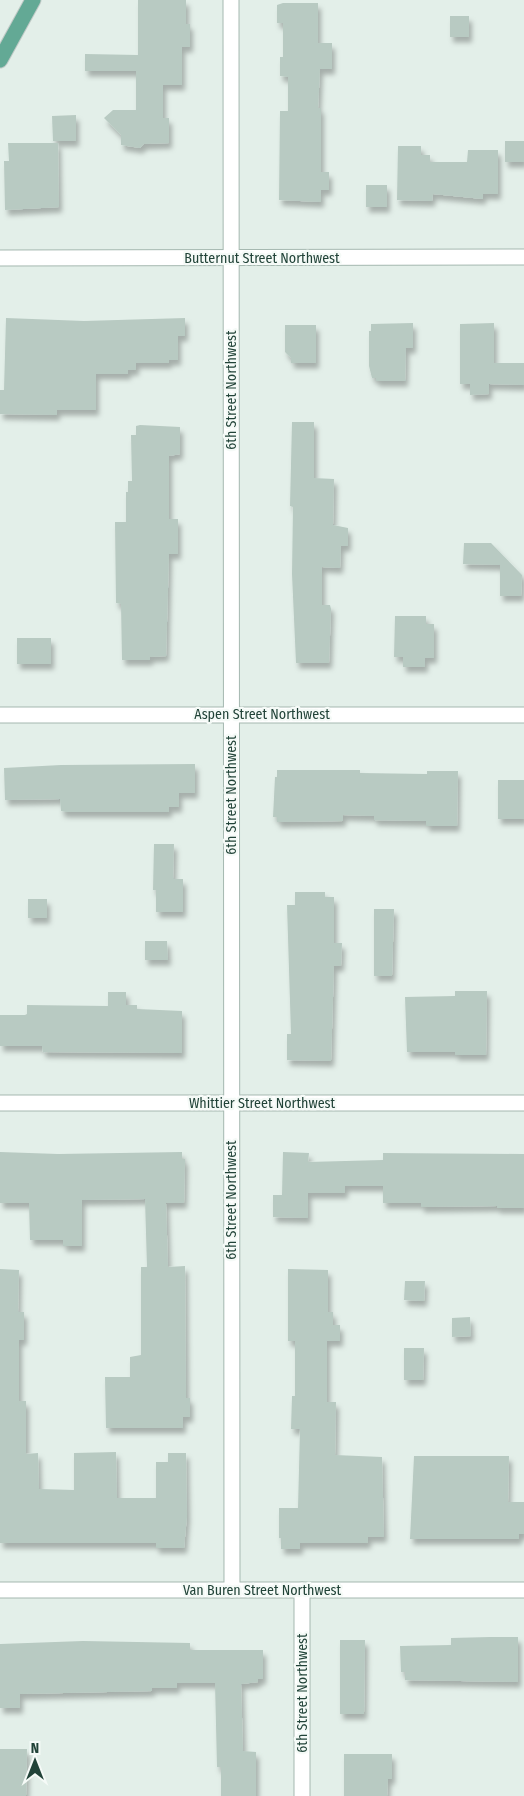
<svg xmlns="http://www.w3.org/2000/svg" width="524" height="1796" viewBox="0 0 524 1796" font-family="'Fira Sans Condensed',sans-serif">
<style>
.building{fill:#b8cac2;filter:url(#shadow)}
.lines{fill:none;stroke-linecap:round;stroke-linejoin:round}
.minor-casing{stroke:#a5b8b0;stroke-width:17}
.major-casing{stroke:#c1cac7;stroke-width:17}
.minor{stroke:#fff;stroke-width:15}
.major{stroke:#63a995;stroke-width:15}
.labels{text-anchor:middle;stroke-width:4.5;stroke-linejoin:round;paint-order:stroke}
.street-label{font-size:14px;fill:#214338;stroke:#f5faf7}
</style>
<defs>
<filter id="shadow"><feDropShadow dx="3" dy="5.5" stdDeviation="2.5" flood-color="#0004"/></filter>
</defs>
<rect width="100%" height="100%" fill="#e3efe9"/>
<g class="building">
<path d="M 138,0 L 186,0 L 186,24 L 190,24 L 190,47 L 182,47 L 182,85 L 163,85 L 163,118 L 169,118 L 169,143 L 144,144 L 140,148 L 121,145 L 121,135 L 104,118 L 113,110 L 136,110 L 136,71 L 85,71 L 85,54 L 138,55 Z"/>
<path d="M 283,3 L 318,3 L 318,43 L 332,43 L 332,69 L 320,69 L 318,108 L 321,108 L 321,172 L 329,172 L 329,190 L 321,190 L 321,202 L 279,200 L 280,111 L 288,111 L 288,77 L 280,76 L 280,57 L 283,57 L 283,23 L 277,23 L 277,5 Z"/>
<rect x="450" y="16" width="19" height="21"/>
<path d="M 76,115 L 76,141 L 53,141 L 52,116 Z"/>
<rect x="505" y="141" width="19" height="21"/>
<path d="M 8,143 L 58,143 L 59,207 L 5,210 L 4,161 L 9,161 Z"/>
<path d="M 398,146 L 421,146 L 421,155 L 430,155 L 430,162 L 467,162 L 468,150 L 498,150 L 498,194 L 483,194 L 483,199 L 433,194 L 432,201 L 397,200 Z"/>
<rect x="366" y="185" width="21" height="22"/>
<path d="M 6,318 L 84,321 L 185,318 L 185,336 L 178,336 L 178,360 L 169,360 L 169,363 L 136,363 L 136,370 L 128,370 L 128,374 L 96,374 L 96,410 L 57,410 L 57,415 L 0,414 L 0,390 L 4,390 Z"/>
<path d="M 413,323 L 413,348 L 406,348 L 405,381 L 376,381 L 376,378 L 372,378 L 369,366 L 369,331 L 371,331 L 371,324 Z"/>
<path d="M 494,323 L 494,363 L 524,363 L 524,385 L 489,384 L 489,394 L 470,395 L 470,384 L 460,384 L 460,324 Z"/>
<path d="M 285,325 L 316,325 L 316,363 L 291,363 L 291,358 L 285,352 Z"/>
<path d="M 292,422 L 314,422 L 314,478 L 334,479 L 333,525 L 348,528 L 348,546 L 341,546 L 340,568 L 322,567 L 322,605 L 330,605 L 331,609 L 329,663 L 296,663 L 292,574 L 293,507 L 290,506 Z"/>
<path d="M 140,425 L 180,427 L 180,454 L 169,456 L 169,519 L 178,519 L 178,554 L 169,554 L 166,656 L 150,657 L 150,660 L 122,660 L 121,604 L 116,603 L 115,522 L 126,522 L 126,492 L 128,492 L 128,481 L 132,481 L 131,435 L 136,435 L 136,426 Z"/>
<path d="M 464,543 L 491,543 L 522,575 L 521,596 L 500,596 L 500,565 L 463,564 Z"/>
<path d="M 395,616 L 426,616 L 426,624 L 434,624 L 434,658 L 425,658 L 425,667 L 403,667 L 403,657 L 394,657 Z"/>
<rect x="17" y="638" width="34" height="26"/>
<path d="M 195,764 L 195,793 L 179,793 L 179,807 L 169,807 L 169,812 L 66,812 L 61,811 L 60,799 L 5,800 L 4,768 L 61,765 Z"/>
<path d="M 277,770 L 360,770 L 360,773 L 427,774 L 427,771 L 458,771 L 457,826 L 426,826 L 426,821 L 374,820 L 374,816 L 343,815 L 343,821 L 277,822 L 277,817 L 273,817 L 275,777 L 277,777 Z"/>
<rect x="498" y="780" width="26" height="39"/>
<path d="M 154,844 L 174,844 L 173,879 L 183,879 L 183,912 L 156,912 L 156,890 L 153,890 Z"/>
<path d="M 295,892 L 325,892 L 325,897 L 334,897 L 334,943 L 342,943 L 341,966 L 334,966 L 331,1061 L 287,1060 L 287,1034 L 291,1034 L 287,905 L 295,905 Z"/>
<rect x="28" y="899" width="19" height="19"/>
<path d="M 374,909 L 394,909 L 392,976 L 374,976 Z"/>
<path d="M 145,941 L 167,941 L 168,960 L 145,960 Z"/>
<path d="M 455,991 L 487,991 L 486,1055 L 455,1055 L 455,1052 L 407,1052 L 405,997 L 455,996 Z"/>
<path d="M 108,992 L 126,992 L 126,1005 L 137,1005 L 137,1009 L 182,1011 L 182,1053 L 43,1052 L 42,1046 L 0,1046 L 0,1015 L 25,1015 L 27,1014 L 27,1005 L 108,1006 Z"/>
<path d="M 0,1152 L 58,1154 L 182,1152 L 182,1159 L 185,1159 L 184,1203 L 166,1203 L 168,1267 L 185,1266 L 186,1398 L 190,1398 L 190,1417 L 183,1417 L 183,1428 L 106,1428 L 105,1377 L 130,1377 L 130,1357 L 141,1355 L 141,1267 L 147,1267 L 145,1199 L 82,1200 L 82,1246 L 63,1246 L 63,1240 L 30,1240 L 29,1203 L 0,1203 Z"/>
<path d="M 283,1152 L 309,1153 L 308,1162 L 383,1160 L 383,1153 L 524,1154 L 524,1208 L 497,1208 L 497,1206 L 421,1207 L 421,1203 L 383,1203 L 383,1186 L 345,1186 L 345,1193 L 308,1193 L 308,1218 L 273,1217 L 273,1195 L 282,1195 Z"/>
<path d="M 0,1269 L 19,1270 L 18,1312 L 24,1312 L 24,1340 L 19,1340 L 19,1401 L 26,1401 L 26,1454 L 38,1453 L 39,1489 L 74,1490 L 74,1453 L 116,1452 L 117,1498 L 156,1498 L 156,1462 L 168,1462 L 168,1453 L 186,1453 L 187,1516 L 184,1548 L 156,1548 L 156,1543 L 0,1543 Z"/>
<path d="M 288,1269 L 328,1270 L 328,1312 L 333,1312 L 333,1325 L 340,1325 L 340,1341 L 327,1341 L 327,1402 L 336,1402 L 335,1455 L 382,1457 L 384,1537 L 368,1537 L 368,1543 L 300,1543 L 300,1549 L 281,1549 L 281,1538 L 279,1538 L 279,1508 L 298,1508 L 300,1429 L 291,1429 L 292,1396 L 295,1396 L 295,1341 L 288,1341 Z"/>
<path d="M 405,1281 L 425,1281 L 424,1301 L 404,1300 Z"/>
<path d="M 470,1317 L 471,1336 L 452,1337 L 452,1318 Z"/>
<path d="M 404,1348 L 424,1348 L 423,1380 L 404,1380 Z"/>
<path d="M 414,1456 L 509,1456 L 508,1502 L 524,1502 L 524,1534 L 519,1534 L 519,1539 L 410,1539 Z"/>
<path d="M 490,1637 L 518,1637 L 518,1682 L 405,1680 L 405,1672 L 401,1672 L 400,1646 L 451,1645 L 451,1638 Z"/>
<path d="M 340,1640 L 365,1640 L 364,1714 L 340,1714 Z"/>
<path d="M 83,1641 L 190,1643 L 190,1650 L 263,1650 L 263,1679 L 258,1679 L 258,1682 L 241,1684 L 243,1751 L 256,1752 L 256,1796 L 221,1796 L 221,1767 L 217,1767 L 215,1683 L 177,1683 L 177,1688 L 152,1688 L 152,1691 L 20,1694 L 20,1708 L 0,1708 L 0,1644 Z"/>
<path d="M 0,1749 L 27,1749 L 26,1796 L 0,1796 Z"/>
<path d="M 344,1754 L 392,1754 L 392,1779 L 388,1779 L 387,1796 L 344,1796 Z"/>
</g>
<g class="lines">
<defs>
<g id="minor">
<path d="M 231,0 L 232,1590"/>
<path d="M 0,258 L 524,257"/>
<path d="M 0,715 L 524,715"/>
<path d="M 0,1103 L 524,1103"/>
<path d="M 0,1590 L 524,1590"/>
<path d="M 302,1590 L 302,1796"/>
</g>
<path id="major" d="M 0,60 L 33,0"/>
</defs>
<use href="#minor" class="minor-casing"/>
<use href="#major" class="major-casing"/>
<use href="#minor" class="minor"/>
<use href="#major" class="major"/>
</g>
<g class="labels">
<g class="street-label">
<text x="262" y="263">Butternut Street Northwest</text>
<text transform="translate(231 390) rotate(-90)" y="5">6th Street Northwest</text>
<text x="262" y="719">Aspen Street Northwest</text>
<text transform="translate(231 795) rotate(-90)" y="5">6th Street Northwest</text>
<text x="262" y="1108">Whittier Street Northwest</text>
<text transform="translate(231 1200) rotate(-90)" y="5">6th Street Northwest</text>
<text x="262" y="1595">Van Buren Street Northwest</text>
<text transform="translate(302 1693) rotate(-90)" y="5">6th Street Northwest</text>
</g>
</g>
<g transform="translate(35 1761)" stroke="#f5faf7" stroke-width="4" paint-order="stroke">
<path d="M0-4L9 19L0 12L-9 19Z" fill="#214338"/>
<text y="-8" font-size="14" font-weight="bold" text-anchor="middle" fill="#214338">N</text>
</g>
</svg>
